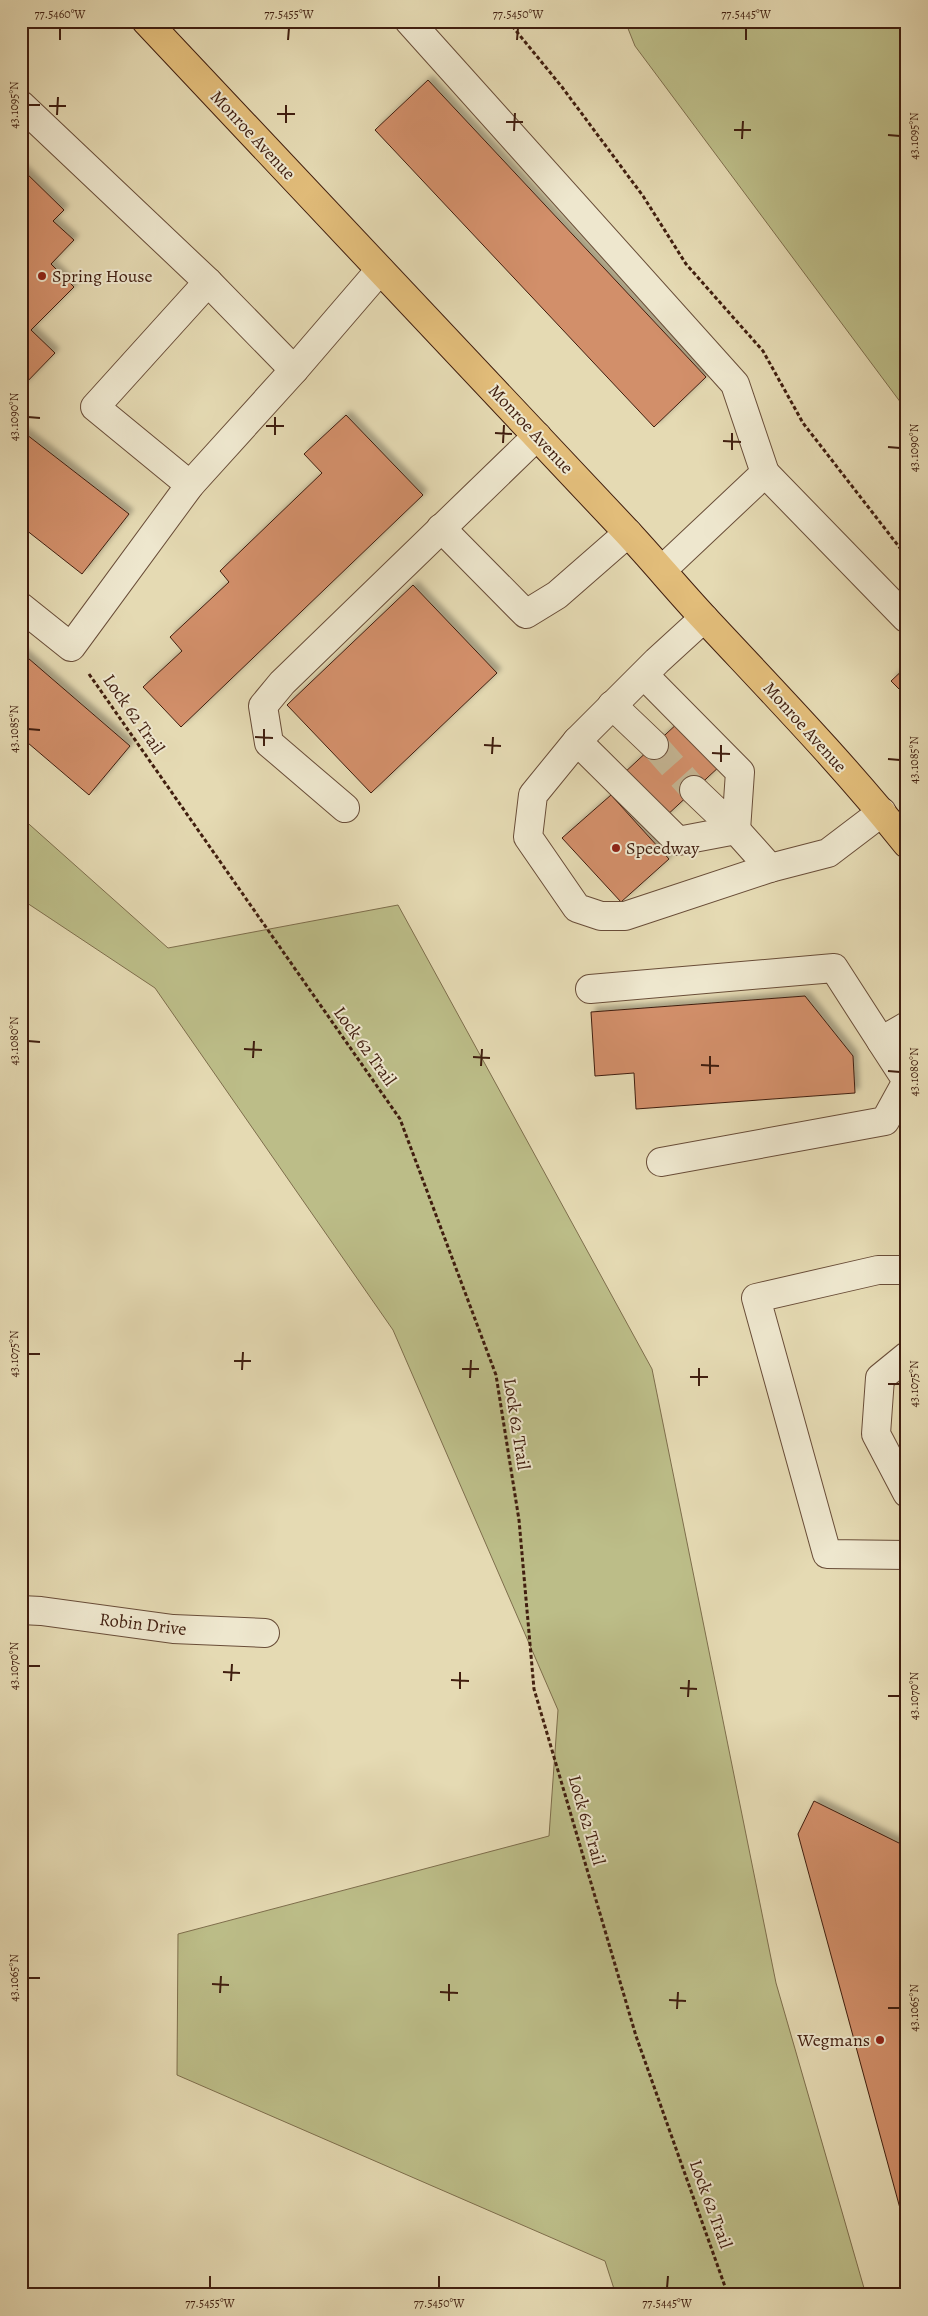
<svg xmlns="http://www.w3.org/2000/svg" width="928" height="2316" viewBox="0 0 928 2316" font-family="Alegreya,serif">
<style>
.green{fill:#bcbd88;stroke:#7e6e4c}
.building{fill:#d28f6b;stroke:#401e0f;filter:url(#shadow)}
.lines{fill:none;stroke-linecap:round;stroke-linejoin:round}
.minor-tunnel{stroke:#c4b492;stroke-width:28;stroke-dasharray:28 14;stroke-linecap:butt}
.minor-casing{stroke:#694d38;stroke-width:30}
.major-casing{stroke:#401e0f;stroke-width:30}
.path{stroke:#401e0f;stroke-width:3;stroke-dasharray:4 2.5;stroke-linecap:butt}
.minor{stroke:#eee7ce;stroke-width:28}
.major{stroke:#e2bd7a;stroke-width:28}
.ticks{fill:none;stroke:#401e0f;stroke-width:2}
.poi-dot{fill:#8f2418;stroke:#eee7ce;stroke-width:2}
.labels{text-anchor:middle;stroke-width:4;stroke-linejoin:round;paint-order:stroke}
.street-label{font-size:18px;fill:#401e0f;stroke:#eee7ce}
.poi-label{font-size:18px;fill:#401e0f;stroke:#eee7ce;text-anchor:start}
.neatline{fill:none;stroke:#401e0f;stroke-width:2}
.ticks-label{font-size:12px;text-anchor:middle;fill:#401e0f}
</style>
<defs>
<filter id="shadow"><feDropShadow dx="4.5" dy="-4.5" stdDeviation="2.5" flood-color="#0004"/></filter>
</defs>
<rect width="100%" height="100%" fill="#e5dab3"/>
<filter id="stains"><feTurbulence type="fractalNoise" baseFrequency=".004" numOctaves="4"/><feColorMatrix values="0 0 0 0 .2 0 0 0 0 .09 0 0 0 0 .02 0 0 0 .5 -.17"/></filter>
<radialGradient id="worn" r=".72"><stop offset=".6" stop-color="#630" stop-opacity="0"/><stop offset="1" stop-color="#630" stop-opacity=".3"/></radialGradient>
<g class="green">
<path d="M 625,21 L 907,21 L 907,411 L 635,46 Z"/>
<path d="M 21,817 L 168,948 L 398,905 L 652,1369 L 776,1983 L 866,2295 L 616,2295 L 605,2261 L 177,2075 L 178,1934 L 549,1836 L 558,1710 L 393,1330 L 155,988 L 21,899 Z"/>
</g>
<g class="building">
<path d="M 428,80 L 706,377 L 654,427 L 375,130 Z"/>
<path d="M 21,168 L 64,210 L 53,221 L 74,240 L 51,264 L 74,287 L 31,330 L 55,353 L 21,388 Z"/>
<path d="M 346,415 L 423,495 L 181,727 L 143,687 L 182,651 L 170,637 L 229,582 L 220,571 L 322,473 L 304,454 Z"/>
<path d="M 22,431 L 129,514 L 82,574 L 21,526 Z"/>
<path d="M 413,585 L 497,673 L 371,793 L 287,705 Z"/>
<path d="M 21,652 L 130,746 L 89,795 L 21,737 Z"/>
<path d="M 907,666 L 907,697 L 891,681 Z"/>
<path d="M 680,721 L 721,765 L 664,818 L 623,774 Z"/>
<path d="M 611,795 L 669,859 L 621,902 L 562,838 Z"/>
<path d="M 805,996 L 853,1056 L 855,1093 L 636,1109 L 634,1073 L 595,1076 L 591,1012 Z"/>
<path d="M 814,1801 L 907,1847 L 907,2234 L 798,1834 Z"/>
</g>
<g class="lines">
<path class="minor-tunnel" d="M 654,745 L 694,790"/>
<defs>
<g id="minor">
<path d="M 409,21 L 735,384 L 765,473 L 662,570"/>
<path d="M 21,105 L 208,282 L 294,370"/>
<path d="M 765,473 L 906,618"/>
<path d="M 190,485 L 95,407 L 208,282"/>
<path d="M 441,528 L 526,614 L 557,595 L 628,533"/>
<path d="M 21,607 L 71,647 L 190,485 L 294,370 L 380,270"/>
<path d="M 704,618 L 657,661 L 577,741 L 678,841 L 736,830 L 770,868"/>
<path d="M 644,675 L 740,772 L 736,830 L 694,790"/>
<path d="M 612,705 L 654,745"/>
<path d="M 577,741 L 533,795 L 528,837 L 577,908 L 601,916 L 625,916 L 770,868 L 828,853 L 882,812"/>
<path d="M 345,808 L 269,743 L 263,706 L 282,683 L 537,436"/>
<path d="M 590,989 L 834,968 L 881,1041 L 907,1026"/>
<path d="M 661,1162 L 885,1121 L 907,1081 L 881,1041"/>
<path d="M 907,1270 L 878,1270 L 756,1298 L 827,1554 L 907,1555"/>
<path d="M 907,1356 L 880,1378 L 876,1434 L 907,1493"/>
<path d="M 21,1610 L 41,1611 L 173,1629 L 265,1633"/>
</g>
<path id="major" d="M 146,21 L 628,533 C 654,561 678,590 704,618 C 773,692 844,765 907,844"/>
</defs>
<use href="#minor" class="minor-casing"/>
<use href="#major" class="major-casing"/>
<g class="path">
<path d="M 508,21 L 562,87 L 643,196 L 686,264 L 763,351 L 803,423 L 907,557"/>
<path d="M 89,674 L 400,1119 L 496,1375 L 519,1520 L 534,1689 L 636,2036 L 728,2295"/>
</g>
<use href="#minor" class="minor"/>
<use href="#major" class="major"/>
</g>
<path class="ticks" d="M 60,40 L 60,28M 288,40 L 289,28M 517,40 L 518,28M 746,40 L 746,28M 28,105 L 40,105M 49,106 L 66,106M 277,114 L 295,114M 57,115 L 58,97M 506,122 L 523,122M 286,123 L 286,105M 734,130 L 751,130M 514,131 L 515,113M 888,135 L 900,136M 742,139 L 743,121M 28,417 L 40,418M 266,426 L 284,426M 495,433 L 512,434M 275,435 L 275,417M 723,441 L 741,442M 503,443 L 504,425M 888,447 L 900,448M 732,450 L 732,433M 28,729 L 40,730M 255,737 L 273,738M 484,745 L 501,746M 264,746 L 264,729M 712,753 L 730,754M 492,754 L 493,737M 888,759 L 900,760M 721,762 L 721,745M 28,1041 L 40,1042M 244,1049 L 262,1050M 473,1057 L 490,1058M 253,1058 L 254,1041M 701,1065 L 719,1066M 481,1066 L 482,1049M 888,1071 L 900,1072M 710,1074 L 710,1056M 28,1354 L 40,1354M 234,1361 L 251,1361M 462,1369 L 479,1369M 242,1370 L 243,1352M 690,1377 L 708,1377M 470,1378 L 471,1360M 888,1384 L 900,1384M 699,1386 L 699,1368M 28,1666 L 40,1666M 223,1672 L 240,1673M 451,1680 L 469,1681M 231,1681 L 232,1664M 680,1688 L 697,1689M 460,1689 L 460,1672M 888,1696 L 900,1696M 688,1697 L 689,1680M 28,1978 L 40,1978M 212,1984 L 229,1985M 440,1992 L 458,1993M 220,1993 L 221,1976M 669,2000 L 686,2001M 449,2001 L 449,1984M 888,2008 L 900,2008M 677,2009 L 678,1992M 210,2288 L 210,2276M 439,2288 L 439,2276M 667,2288 L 668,2276"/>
<g class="poi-dot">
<circle cx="42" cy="276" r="5"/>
<circle cx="616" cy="848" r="5"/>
<circle cx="880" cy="2040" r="5"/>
</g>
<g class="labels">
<g class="street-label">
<text transform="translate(253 135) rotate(47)" y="6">Monroe Avenue</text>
<text transform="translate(531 429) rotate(47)" y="6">Monroe Avenue</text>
<text transform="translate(134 714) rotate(55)" y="6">Lock 62 Trail</text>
<text transform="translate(805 727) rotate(48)" y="6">Monroe Avenue</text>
<text transform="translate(365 1046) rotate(54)" y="6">Lock 62 Trail</text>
<text transform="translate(517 1424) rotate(81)" y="6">Lock 62 Trail</text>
<text transform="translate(143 1624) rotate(7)" y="6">Robin Drive</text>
<text transform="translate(587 1820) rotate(74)" y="6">Lock 62 Trail</text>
<text transform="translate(711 2204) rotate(70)" y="6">Lock 62 Trail</text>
</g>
<g class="poi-label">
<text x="52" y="282">Spring House</text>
<text x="626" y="854">Speedway</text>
<text x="870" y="2046" text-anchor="end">Wegmans</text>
</g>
</g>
<rect width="928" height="2316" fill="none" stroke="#e5dab3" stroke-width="55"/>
<rect x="28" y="28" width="872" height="2260" class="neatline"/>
<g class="ticks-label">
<text x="60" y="18">77.5460°W</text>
<text x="289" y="18">77.5455°W</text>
<text x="518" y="18">77.5450°W</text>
<text x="746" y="18">77.5445°W</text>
<text transform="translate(14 105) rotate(-90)" y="4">43.1095°N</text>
<text transform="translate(914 136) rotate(-90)" y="4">43.1095°N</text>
<text transform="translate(14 417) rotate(-90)" y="4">43.1090°N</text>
<text transform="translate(914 448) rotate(-90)" y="4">43.1090°N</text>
<text transform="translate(14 729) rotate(-90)" y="4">43.1085°N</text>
<text transform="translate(914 760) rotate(-90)" y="4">43.1085°N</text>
<text transform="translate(14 1041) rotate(-90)" y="4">43.1080°N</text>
<text transform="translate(914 1072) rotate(-90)" y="4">43.1080°N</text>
<text transform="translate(14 1354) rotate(-90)" y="4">43.1075°N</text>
<text transform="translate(914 1384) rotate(-90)" y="4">43.1075°N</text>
<text transform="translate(14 1666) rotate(-90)" y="4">43.1070°N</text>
<text transform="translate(914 1696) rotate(-90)" y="4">43.1070°N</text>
<text transform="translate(14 1978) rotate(-90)" y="4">43.1065°N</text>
<text transform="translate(914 2008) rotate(-90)" y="4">43.1065°N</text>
<text x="210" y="2307">77.5455°W</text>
<text x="439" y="2307">77.5450°W</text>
<text x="667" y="2307">77.5445°W</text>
</g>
<rect width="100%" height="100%" filter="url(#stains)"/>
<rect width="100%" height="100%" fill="url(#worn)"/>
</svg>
